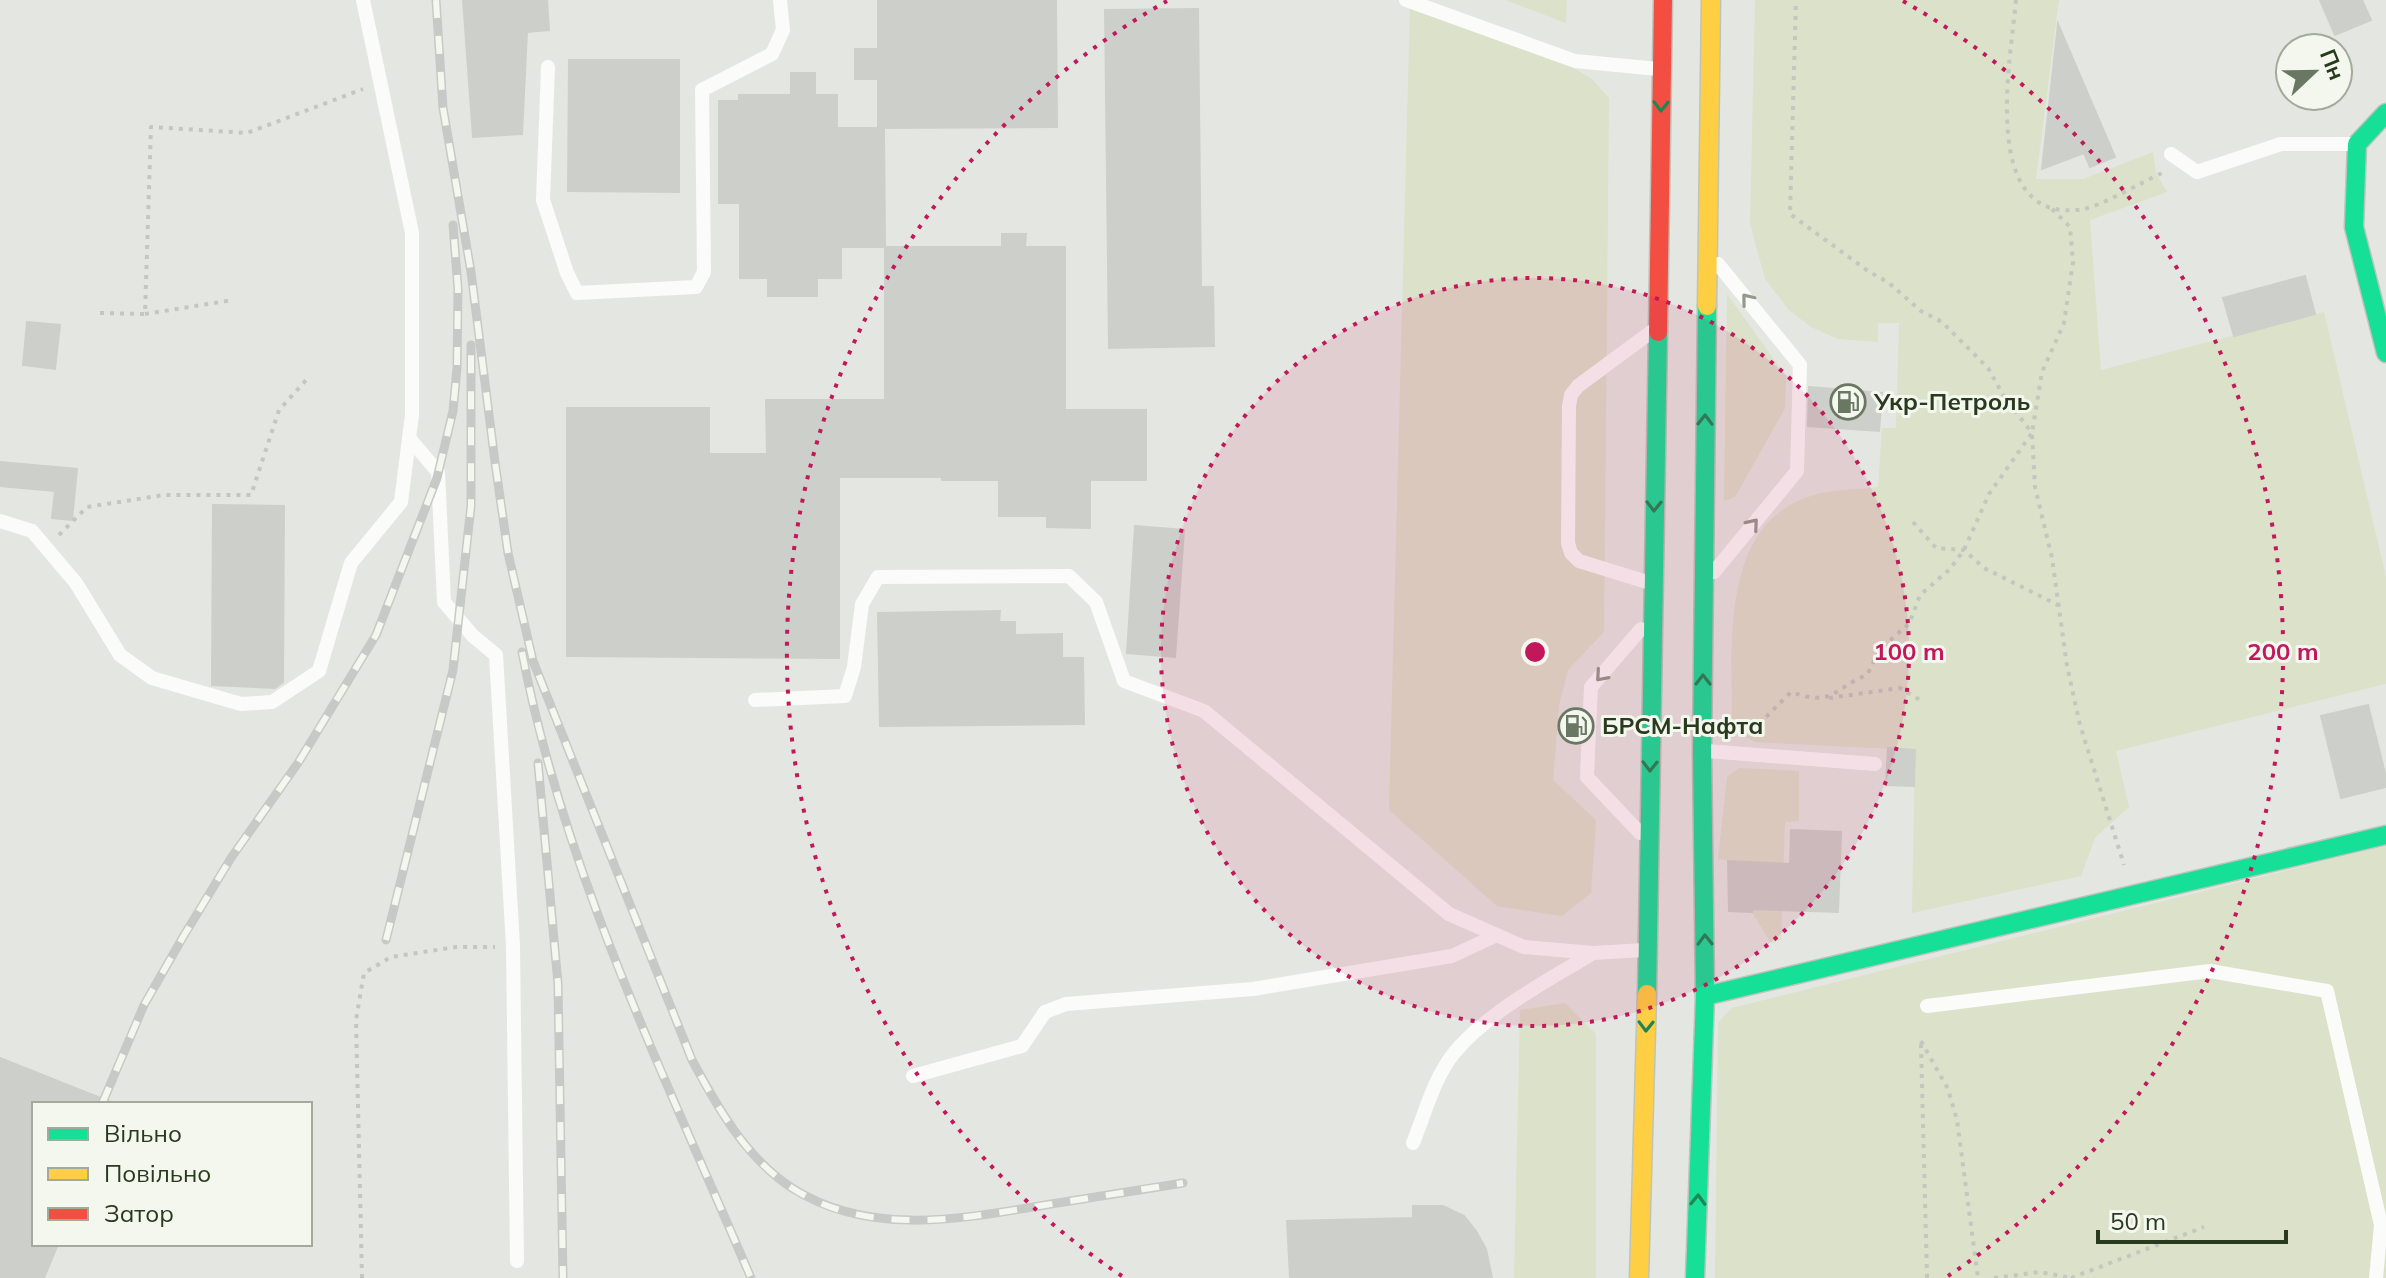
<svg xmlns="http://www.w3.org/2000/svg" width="2386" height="1278" viewBox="0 0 2386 1278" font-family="Mulish,sans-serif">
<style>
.green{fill:#dce1c9}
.building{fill:#cdd0ca;stroke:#cdd0c9;stroke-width:2}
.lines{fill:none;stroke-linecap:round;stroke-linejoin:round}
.fast-casing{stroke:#bec4ba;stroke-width:21}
.slow-casing{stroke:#bec4ba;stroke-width:21}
.jam-casing{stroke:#bec4ba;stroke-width:21}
.path{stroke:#c2c7bf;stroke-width:4;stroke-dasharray:4 6;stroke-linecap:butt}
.lane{stroke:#fbfbfa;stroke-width:14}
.fast{stroke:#16e098;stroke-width:18}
.slow{stroke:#ffcf43;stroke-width:18}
.jam{stroke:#f24e42;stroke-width:18}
.rail-casing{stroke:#c7c9c6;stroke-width:9}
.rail{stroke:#f3f7ee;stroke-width:6;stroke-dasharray:18;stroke-linecap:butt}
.oneway{stroke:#208555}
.oneway2{stroke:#929a8c}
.ring{fill:none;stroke:#c2185b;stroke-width:4;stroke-dasharray:4 8}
.labels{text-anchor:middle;stroke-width:6;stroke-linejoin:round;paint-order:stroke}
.poi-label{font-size:24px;font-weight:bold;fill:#293a1f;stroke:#f3f7ee;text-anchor:start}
.centre{fill:#c2185b;stroke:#f3f7ee;stroke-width:4}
.ring-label{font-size:24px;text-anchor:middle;font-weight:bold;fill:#c2185b;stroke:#f3f7ee;stroke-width:6;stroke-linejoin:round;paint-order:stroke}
</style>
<rect width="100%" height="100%" fill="#e4e7e1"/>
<g class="green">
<path d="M 1505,0 L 1567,0 L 1566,23 Z"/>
<path d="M 1755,0 L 2059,0 L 2036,179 L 2083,179 L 2153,152 L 2156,173 L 2167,192 L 2090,220 L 2101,370 L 2324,312 L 2386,577 L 2386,684 L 2116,751 L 2129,807 L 2095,838 L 2081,876 L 1912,913 L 1915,750 L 1755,742 L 1732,730 C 1733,653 1717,525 1811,496 C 1831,489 1857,490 1878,487 L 1882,428 L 1896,428 L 1899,323 L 1878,323 L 1878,342 L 1838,339 L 1811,327 L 1789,310 L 1765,279 L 1750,224 Z"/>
<path d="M 1410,5 L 1564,62 L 1592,79 L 1609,98 L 1604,632 L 1568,670 L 1559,705 L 1553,780 L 1596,820 L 1591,893 L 1562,916 L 1497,906 L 1389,810 Z"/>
<path d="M 1727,294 L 1786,376 L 1785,408 L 1735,497 L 1724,501 Z"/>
<path d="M 1739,768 L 1799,771 L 1799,821 L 1785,822 L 1781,940 L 1771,943 L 1752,912 L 1755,863 L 1718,859 L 1727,777 Z"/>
<path d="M 2386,846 L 2386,1278 L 1715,1278 L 1718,1023 L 1731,1008 Z"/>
<path d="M 1565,1003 L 1596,1034 L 1596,1278 L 1514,1278 L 1520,1010 Z"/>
</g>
<g class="building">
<path d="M 463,0 L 547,0 L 549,30 L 527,32 L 522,134 L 473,137 Z"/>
<path d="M 2320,0 L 2362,0 L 2371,20 L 2335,35 Z"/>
<path d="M 878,1 L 1056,1 L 1057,127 L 878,128 L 878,79 L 855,79 L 855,49 L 878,49 Z"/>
<path d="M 1198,9 L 1201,287 L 1213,287 L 1214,346 L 1109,348 L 1105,10 Z"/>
<path d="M 2058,24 L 2115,157 L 2090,167 L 2084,153 L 2042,169 Z"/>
<path d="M 569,60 L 679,60 L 679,192 L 568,191 Z"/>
<path d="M 791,73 L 815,73 L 815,95 L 837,95 L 837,128 L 884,128 L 885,247 L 841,247 L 841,278 L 817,278 L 817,296 L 768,296 L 768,278 L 740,278 L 740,203 L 719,203 L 719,101 L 739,101 L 739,95 L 791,95 Z"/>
<path d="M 1002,234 L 1026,234 L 1025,247 L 1065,247 L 1065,410 L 1146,410 L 1146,480 L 1090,480 L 1090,528 L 1047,527 L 1047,516 L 999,516 L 999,480 L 942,480 L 942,477 L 839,477 L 839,658 L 567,656 L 567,408 L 709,408 L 709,454 L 767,454 L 766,400 L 885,400 L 885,247 L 1002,247 Z"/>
<path d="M 2305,276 L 2315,314 L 2234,336 L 2223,298 Z"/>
<path d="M 27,322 L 60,325 L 55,369 L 23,365 Z"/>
<path d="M 1809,387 L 1882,393 L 1879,431 L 1808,426 Z"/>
<path d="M 0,462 L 77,469 L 72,520 L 52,518 L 55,491 L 0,486 Z"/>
<path d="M 213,505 L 284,506 L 283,682 L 275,688 L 212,685 Z"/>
<path d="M 1135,526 L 1184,530 L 1175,657 L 1127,653 Z"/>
<path d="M 1000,611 L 999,622 L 1015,622 L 1015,635 L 1062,634 L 1062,658 L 1083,658 L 1084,724 L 880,726 L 878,613 Z"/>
<path d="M 2368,705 L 2386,777 L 2386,787 L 2341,798 L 2321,716 Z"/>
<path d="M 1888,748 L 1915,750 L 1914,786 L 1886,785 Z"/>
<path d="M 1791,830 L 1841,832 L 1838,912 L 1752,909 L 1752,912 L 1729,911 L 1728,861 L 1790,864 Z"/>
<path d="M 0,1058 L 113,1103 L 34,1104 L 34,1244 L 58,1244 L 44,1278 L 0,1278 Z"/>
<path d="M 1413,1206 L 1443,1206 L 1464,1216 L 1476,1231 L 1486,1249 L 1492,1278 L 1290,1278 L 1287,1221 L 1413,1218 Z"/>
</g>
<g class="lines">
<defs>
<g id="fast">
<path d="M 2386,113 L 2357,144 L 2354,227 L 2386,353"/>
<path d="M 1647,994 L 1658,332"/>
<path d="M 1705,996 L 2386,835"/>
<path d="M 1695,1278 L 1705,996 L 1702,751 L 1707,306"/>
</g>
<g id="slow">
<path d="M 1707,306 L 1711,0"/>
<path d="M 1639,1278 L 1647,994"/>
</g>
<path id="jam" d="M 1658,332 L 1663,0"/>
</defs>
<use href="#fast" class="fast-casing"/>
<use href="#slow" class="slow-casing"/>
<use href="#jam" class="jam-casing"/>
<g class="path">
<path d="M 2016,0 C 2011,59 1977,227 2084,209 C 2101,206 2144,181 2162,173"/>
<path d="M 2052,209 L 2070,227 L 2073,262 L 2064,323 L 2042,372 L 2032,433 L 2035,487 L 2052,558 L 2067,666 L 2080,725 L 2124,865"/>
<path d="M 100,313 L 145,314 L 151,127 L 247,133 L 363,89"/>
<path d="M 145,314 L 233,300"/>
<path d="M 1913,522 L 1936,548 L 1964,550 L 1984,568 L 2058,605"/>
<path d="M 59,535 L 87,507 L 164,495 L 251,495 L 279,410 L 308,378"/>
<path d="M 1829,698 L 1900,688 L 1920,700"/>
<path d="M 1758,735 L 1765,718 L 1791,692 C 1835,707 1830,690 1867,675 L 1880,649 L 1909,624 L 1920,595 L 1950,569 L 1964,550 L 1989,494 L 2032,433 L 2003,395 L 1988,368 L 1942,322 L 1921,311 L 1889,283 L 1868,271 L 1790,214 L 1796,0"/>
<path d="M 1921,1041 L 1948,1089 L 1957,1120 L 1978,1278"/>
<path d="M 1921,1044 L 1927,1278"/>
<path d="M 362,1278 L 356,1020 L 364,973 L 391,957 L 456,947 L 495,947"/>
<path d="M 1994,1278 L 2040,1272 L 2071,1278"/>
<path d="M 2071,1278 L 2204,1227"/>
</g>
<g class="lane">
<path d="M 1406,0 L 1575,61 L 1658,69"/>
<path d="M 548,67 L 543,200 L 567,273 L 577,293 L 696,287 L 704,272 L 702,90 L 772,54 L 783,30 L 780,0"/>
<path d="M 2171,154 L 2197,172 L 2281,144 L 2353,144"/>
<path d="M 409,438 L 438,472 L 444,602 L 473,636 L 496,655 L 513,946 L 517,1261"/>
<path d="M 0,521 L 32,531 L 76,583 L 120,655 L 152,678 L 241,704 L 272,702 L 319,671 L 351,563 L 401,502 L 412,415 L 412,233 L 363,0"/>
<path d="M 1714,572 L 1797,471 L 1800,365 L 1718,264"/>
<path d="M 1647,582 L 1579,561 L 1571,553 L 1568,543 L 1569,406 L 1571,395 L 1578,386 L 1651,332"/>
<path d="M 755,700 L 845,696 L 854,667 L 862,604 L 878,577 L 1069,576 L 1096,602 L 1124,681 L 1204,711 L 1449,914 L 1524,947 L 1593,953 L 1644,950"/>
<path d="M 1707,751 L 1875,764"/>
<path d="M 1640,833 L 1587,777 L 1591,687 L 1641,629"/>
<path d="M 1927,1006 L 2210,971 L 2327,991 L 2381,1225 L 2376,1278"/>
<path d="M 913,1076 L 1022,1046 L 1045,1012 L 1066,1004 L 1253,989 L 1452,956 L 1497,935"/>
<path d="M 1413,1143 C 1425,1113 1434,1078 1454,1053 C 1490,1010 1546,982 1593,953"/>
</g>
<use href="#fast" class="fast"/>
<use href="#slow" class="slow"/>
<use href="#jam" class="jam"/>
<defs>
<g id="rail">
<path d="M 436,0 L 443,108 L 471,272 L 495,462 L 508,553 L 533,661 L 692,1060 C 718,1108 745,1157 792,1188 C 869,1237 961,1219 1045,1205 C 1091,1198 1137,1190 1183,1183"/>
<path d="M 522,652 C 564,872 664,1074 751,1278"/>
<path d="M 538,763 L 558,984 L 563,1278"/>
<path d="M 386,940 L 453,670 L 471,506 L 471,345"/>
<path d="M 102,1104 L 144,1005 L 183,937 L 231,858 L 298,763 L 376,635 L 437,478 L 453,411 L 457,368 L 458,289 L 453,225"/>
</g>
</defs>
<use href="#rail" class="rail-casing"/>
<use href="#rail" class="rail"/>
</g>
<defs><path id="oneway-chevron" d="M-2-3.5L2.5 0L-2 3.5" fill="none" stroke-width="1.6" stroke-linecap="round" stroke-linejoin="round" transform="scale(2)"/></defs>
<g class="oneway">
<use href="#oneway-chevron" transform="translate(1661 106) rotate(91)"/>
<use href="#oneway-chevron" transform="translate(1705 420) rotate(-89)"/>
<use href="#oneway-chevron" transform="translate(1654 506) rotate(91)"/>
<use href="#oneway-chevron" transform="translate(1703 680) rotate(-90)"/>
<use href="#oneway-chevron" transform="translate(1650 766) rotate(91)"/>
<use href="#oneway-chevron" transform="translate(1705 940) rotate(-91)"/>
<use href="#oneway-chevron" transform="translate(1646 1026) rotate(91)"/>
<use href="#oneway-chevron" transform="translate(1698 1200) rotate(-88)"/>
</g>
<g class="oneway2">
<use href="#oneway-chevron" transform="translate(1747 299) rotate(-129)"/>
<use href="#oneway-chevron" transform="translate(1753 524) rotate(-50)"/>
<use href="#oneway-chevron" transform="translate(1601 676) rotate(131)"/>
</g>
<circle cx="1535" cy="652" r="374" fill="#c2185b" fill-opacity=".12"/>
<g class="ring">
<circle cx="1535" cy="652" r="374"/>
<path d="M1122 1276A748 748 0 0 1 1167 1M1903 1A748 748 0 0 1 1948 1276"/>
</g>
<defs>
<symbol id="fuel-ring" viewBox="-11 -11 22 22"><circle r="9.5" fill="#f3f7ee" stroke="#6a7763" stroke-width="1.5"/><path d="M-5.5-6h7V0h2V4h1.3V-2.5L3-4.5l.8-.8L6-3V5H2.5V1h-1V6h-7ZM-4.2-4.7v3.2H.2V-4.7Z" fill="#6a7763"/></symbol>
</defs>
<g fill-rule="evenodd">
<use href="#fuel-ring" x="1828" y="382" width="40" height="40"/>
<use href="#fuel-ring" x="1556" y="706" width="40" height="40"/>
</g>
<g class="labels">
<g class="poi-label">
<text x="1874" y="410">Укр-Петроль</text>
<text x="1602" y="734">БРСМ-Нафта</text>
</g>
</g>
<circle cx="1535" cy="652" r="12" class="centre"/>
<g class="ring-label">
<text x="1909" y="660">100 m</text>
<text x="2283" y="660">200 m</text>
</g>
<rect x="32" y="1102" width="280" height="144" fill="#f3f7ee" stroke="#a2ab9b" stroke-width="2"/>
<rect x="48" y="1128" width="40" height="12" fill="#16e098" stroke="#a2ab9b" stroke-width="2"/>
<text x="104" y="1142" font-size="24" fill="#293a1f">Вільно</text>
<rect x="48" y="1168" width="40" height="12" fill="#ffcf43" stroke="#a2ab9b" stroke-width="2"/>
<text x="104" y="1182" font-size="24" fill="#293a1f">Повільно</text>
<rect x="48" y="1208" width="40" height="12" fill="#f24e42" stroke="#a2ab9b" stroke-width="2"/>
<text x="104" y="1222" font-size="24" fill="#293a1f">Затор</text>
<g transform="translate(2314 72) rotate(68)"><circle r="38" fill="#f3f7ee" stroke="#a2ab9b" stroke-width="2"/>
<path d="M0-6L14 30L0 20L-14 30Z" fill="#6a7763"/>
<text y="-12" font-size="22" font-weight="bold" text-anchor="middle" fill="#293a1f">Пн</text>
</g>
<path d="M2098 1230v12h188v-12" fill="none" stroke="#293a1f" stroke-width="4"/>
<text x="2110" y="1230" font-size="24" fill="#293a1f" stroke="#f3f7ee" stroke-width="6" paint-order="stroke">50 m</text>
</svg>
